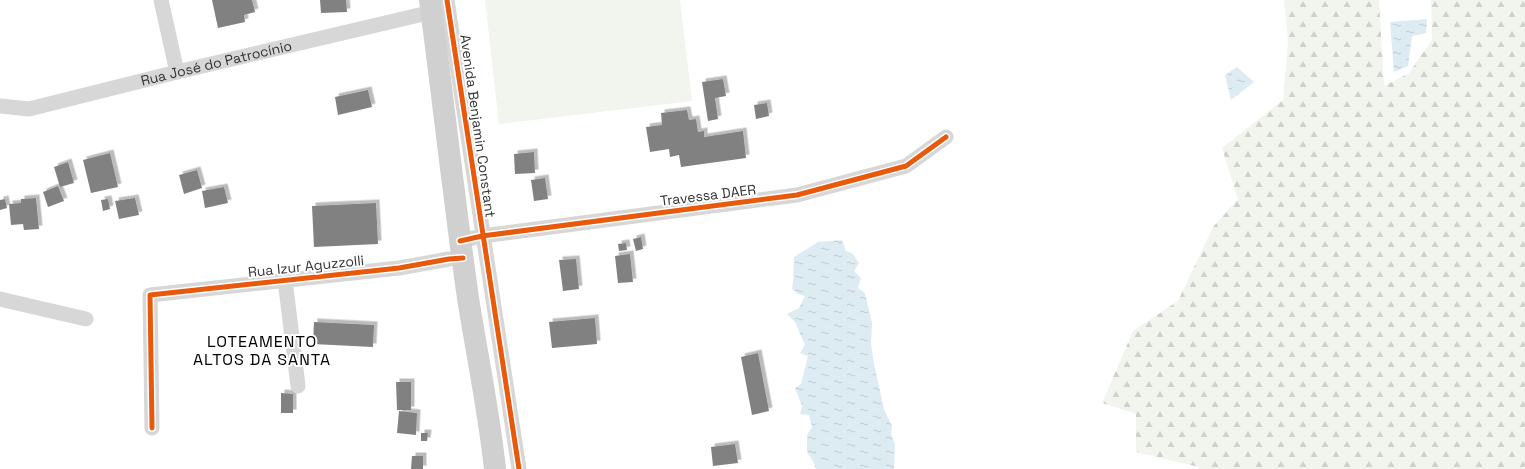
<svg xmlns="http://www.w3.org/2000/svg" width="1525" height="469" viewBox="0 0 1525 469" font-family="'Space Grotesk',sans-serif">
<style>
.forest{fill:url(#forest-firs)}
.garden{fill:#f1f5ed}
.water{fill:url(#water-ripples)}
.building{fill:#818181;filter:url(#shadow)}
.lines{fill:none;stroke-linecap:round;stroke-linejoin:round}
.street{stroke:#d7d7d7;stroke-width:15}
.secondary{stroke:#d0d0d0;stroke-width:22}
.cycleway-casing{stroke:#fff;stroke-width:8}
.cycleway{stroke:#e8590c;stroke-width:5}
.labels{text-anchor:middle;stroke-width:4;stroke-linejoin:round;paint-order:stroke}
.street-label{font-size:14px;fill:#333;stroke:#fff}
.quarter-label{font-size:16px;letter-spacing:1px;fill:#000;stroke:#fff}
</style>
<defs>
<pattern id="forest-firs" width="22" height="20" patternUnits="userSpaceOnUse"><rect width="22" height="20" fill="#f1f5ed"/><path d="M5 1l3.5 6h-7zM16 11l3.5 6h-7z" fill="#cfd2cc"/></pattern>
<pattern id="water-ripples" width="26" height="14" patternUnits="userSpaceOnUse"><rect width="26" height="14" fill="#ddebf3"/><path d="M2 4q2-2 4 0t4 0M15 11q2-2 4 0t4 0" fill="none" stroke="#becad1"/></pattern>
<filter id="shadow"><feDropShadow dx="3.5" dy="-3.5" stdDeviation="0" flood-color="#0004"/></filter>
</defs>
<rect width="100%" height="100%" fill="#fff"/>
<path class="forest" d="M 1284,0 L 1379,0 L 1384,86 L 1409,73 L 1432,40 L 1431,0 L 1525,0 L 1525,469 L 1199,469 L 1199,467 L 1136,452 L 1136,414 L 1102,403 L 1133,331 L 1178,301 L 1213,227 L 1238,199 L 1222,148 L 1283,100 L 1288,41 Z"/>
<path class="garden" d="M 485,0 L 680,0 L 692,101 L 499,124 Z"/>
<g class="water">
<path d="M 1427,19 L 1426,33 L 1412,36 L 1408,66 L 1394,72 L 1390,22 Z"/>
<path d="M 1237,67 L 1254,82 L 1231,100 L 1225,75 Z"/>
<path d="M 842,240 L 846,251 L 852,253 L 859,263 L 854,271 L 861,278 L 858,288 L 865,293 L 872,323 L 871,344 L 874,364 L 884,409 L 892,426 L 891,434 L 895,445 L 894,469 L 816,469 L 813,461 L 807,452 L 807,435 L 812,427 L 809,415 L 800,414 L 802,406 L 795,388 L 801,384 L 808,356 L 800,353 L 805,345 L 795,322 L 787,314 L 799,308 L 805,296 L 798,294 L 792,289 L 793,282 L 794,257 L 818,242 Z"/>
</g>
<g class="building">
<path d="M 212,0 L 252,0 L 255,12 L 244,15 L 245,22 L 218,28 Z"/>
<path d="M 320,0 L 346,0 L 347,12 L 321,13 Z"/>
<path d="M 723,79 L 726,96 L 715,98 L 718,119 L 708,121 L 702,82 Z"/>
<path d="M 368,90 L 372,107 L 338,115 L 335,97 Z"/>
<path d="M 767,103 L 769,116 L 756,119 L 754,105 Z"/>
<path d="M 687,110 L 689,120 L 696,119 L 698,132 L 704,131 L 704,137 L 743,131 L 746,158 L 681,167 L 679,155 L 670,157 L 669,149 L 650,152 L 646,127 L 662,125 L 661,113 Z"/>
<path d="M 534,152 L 535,173 L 515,174 L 514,154 Z"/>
<path d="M 110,153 L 118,187 L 91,193 L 83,160 Z"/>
<path d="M 68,162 L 74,183 L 60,187 L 54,167 Z"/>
<path d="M 197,170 L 202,188 L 184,194 L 179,175 Z"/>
<path d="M 545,178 L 548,199 L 534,201 L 531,180 Z"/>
<path d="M 58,186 L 64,201 L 48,207 L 43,192 Z"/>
<path d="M 224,187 L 228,203 L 205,208 L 202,191 Z"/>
<path d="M 36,198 L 39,229 L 24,230 L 23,224 L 11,225 L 9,204 L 21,203 L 21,199 Z"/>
<path d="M 135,198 L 139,215 L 119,219 L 115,201 Z"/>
<path d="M 5,199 L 7,208 L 0,210 L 0,200 Z"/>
<path d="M 108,199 L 110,209 L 103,211 L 101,200 Z"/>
<path d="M 376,203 L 378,244 L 314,247 L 312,206 Z"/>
<path d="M 641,237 L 643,249 L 636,251 L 633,239 Z"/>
<path d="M 626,243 L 627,250 L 619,251 L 618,244 Z"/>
<path d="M 630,254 L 633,282 L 618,283 L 615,256 Z"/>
<path d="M 576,259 L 579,289 L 563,291 L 559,260 Z"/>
<path d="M 595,318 L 597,344 L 552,348 L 549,322 Z"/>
<path d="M 314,322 L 374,325 L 373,347 L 313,344 Z"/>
<path d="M 758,353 L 769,411 L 752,415 L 741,357 Z"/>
<path d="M 396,382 L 411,382 L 411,410 L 397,410 Z"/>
<path d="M 281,393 L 293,394 L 293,413 L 281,413 Z"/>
<path d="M 399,411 L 417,413 L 416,435 L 397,433 Z"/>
<path d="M 421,433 L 428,433 L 427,441 L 421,441 Z"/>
<path d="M 735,444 L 738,463 L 713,466 L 711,447 Z"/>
<path d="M 412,456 L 423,456 L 423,469 L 411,469 Z"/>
</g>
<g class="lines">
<g class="street">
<path d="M 161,0 L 177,72"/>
<path d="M 447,0 L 519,469"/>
<path id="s1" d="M 0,106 L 29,109 L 177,72 L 432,12"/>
<path d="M 460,241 L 482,236 L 797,195 L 906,166 L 946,137"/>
<path d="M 285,280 L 298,386"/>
<path d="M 0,299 L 86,319"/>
<path d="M 152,428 L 150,295 L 399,268 L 449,259 L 463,258"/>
</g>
<path class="secondary" d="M 430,0 C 443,99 454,199 468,298 C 477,355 489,412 495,469"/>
<defs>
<g id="cycleway">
<path d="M 447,0 L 519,469"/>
<path d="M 460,241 L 482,236 L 797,195 L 906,166 L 946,137"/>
<path d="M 152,428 L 150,295 L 399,268 L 449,259 L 463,258"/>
</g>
</defs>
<use href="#cycleway" class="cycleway-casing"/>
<use href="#cycleway" class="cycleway"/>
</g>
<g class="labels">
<g class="street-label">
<text dy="5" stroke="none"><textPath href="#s1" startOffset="222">Rua José do Patrocínio</textPath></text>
<text transform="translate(478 126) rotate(82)" y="5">Avenida Benjamin Constant</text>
<text transform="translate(708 195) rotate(-7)" y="5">Travessa DAER</text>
<text transform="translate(306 266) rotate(-6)" y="5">Rua Izur Aguzzolli</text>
</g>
<g class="quarter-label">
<text x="262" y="347">LOTEAMENTO<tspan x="262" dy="18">ALTOS DA SANTA</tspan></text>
</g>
</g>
</svg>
